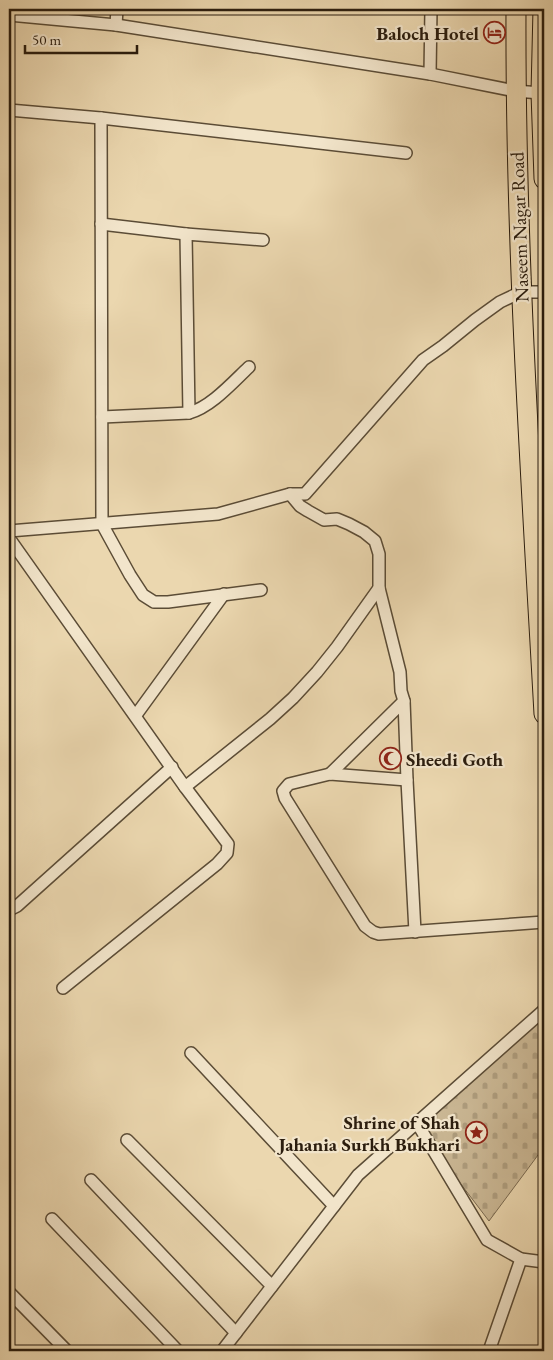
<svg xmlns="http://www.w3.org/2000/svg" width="553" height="1360" viewBox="0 0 553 1360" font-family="'EB Garamond',serif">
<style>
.cemetery{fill:url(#cemetery-stones);stroke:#7a6a51}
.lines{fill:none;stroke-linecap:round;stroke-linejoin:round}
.minor-casing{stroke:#5b4c36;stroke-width:14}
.primary-casing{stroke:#2b1d0e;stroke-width:21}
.minor{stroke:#f2e5cb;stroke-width:11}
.primary{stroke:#ebd7af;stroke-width:19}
.labels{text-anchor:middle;stroke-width:4.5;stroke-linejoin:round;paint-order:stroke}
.poi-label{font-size:19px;font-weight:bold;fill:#2b1d0e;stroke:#f2e5cb;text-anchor:end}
.street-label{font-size:19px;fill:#2b1d0e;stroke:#f2e5cb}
</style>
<defs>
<pattern id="cemetery-stones" width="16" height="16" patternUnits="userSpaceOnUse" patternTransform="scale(1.25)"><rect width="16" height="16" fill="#cab794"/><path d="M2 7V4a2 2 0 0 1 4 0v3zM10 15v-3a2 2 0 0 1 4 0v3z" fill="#ae9d7e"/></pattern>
</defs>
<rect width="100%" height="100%" fill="#ebd7af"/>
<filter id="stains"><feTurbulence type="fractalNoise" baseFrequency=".004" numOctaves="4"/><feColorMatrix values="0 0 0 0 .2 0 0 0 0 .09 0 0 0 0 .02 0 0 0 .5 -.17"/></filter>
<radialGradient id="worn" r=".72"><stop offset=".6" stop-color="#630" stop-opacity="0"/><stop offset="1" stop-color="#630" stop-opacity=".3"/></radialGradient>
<path class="cemetery" d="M 544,1010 L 544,1147 L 489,1221 L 415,1124 Z"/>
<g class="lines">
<defs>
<g id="minor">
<path d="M 9,15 L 116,25 L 430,74 L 515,91 L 541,93"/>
<path d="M 116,25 L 117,9"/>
<path d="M 430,74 L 431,9"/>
<path d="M 9,110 L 101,118"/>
<path d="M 101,224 L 186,234"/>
<path d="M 189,413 L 186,234 L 263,240"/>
<path d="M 102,417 L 189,413 C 211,407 232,383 249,367"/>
<path d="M 9,531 L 218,514 L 290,494 L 305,494 L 423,360 L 443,346 L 475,320 L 500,302 L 521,292 L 544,292"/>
<path d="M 9,538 L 185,787 L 228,844 L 227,853 L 217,864 L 63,988"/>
<path d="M 379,588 L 400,672 L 401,691 L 404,701 L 407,780 L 330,774 L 289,784 L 283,791 L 285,798 L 365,926 L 373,932 L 379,934 L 544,922"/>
<path d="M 261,590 L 168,602 L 154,602 L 143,595 L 130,575 L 102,524 L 101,118 L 406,153"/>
<path d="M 136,715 L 224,594"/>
<path d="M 330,774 L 404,701"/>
<path d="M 407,780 L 415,932"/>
<path d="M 185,787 L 270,719 L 293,698 L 317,672 L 337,647 L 379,588 L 379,554 L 375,541 L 364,532 L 349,524 L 337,519 L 324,520 L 308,511 L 300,506 L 290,494"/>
<path d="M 9,910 L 17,906 L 172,767"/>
<path d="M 191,1053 L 334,1206"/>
<path d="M 417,1123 L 487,1240 L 521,1259 L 544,1262"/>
<path d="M 127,1140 L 272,1286"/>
<path d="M 91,1180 L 236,1333"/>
<path d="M 52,1219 L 178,1351"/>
<path d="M 9,1292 L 67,1351"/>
<path d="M 222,1351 L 358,1175 L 544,1010"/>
<path d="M 489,1351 L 521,1259"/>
</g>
<g id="primary">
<path d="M 516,9 C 515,244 531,479 544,714"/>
<path d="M 543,9 L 541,93 L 544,179"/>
</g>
</defs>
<use href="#minor" class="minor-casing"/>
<use href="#primary" class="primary-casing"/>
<use href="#minor" class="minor"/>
<use href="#primary" class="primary"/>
</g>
<defs>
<symbol id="hotel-ring" viewBox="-11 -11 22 22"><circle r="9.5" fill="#f2e5cb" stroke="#8f2418" stroke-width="1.5"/><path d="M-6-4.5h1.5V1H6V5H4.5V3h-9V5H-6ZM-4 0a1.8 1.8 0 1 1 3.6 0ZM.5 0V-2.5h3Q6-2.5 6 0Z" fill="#8f2418"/></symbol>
<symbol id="mosque-ring" viewBox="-11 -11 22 22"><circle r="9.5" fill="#f2e5cb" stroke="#8f2418" stroke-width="1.5"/><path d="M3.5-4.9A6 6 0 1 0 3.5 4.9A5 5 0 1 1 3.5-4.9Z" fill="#8f2418"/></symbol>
<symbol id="sight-ring" viewBox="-11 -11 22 22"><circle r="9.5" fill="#f2e5cb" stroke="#8f2418" stroke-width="1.5"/><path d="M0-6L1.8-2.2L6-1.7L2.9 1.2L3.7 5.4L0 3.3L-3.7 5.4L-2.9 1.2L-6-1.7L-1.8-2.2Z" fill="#8f2418"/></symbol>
</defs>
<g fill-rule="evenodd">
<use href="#hotel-ring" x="482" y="20" width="25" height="25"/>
<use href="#mosque-ring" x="378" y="746" width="25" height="25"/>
<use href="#sight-ring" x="464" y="1120" width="25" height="25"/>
</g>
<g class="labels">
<g class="poi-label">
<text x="479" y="40">Baloch Hotel</text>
<text x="406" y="766" text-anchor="start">Sheedi Goth</text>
<text x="460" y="1129">Shrine of Shah<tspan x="460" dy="22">Jahania Surkh Bukhari</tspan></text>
</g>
<g class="street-label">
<text transform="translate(519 227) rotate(-92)" y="7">Naseem Nagar Road</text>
</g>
</g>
<rect width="553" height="1360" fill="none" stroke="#ebd7af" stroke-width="30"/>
<rect x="10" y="10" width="533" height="1340" fill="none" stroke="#2b1d0e" stroke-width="2.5"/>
<rect x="15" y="15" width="523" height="1330" fill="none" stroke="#2b1d0e"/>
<path d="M25 45v8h112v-8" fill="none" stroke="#2b1d0e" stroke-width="2.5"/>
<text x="32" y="45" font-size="15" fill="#2b1d0e" stroke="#f2e5cb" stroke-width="4" paint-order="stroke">50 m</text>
<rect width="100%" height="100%" filter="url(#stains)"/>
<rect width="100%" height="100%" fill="url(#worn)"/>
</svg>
